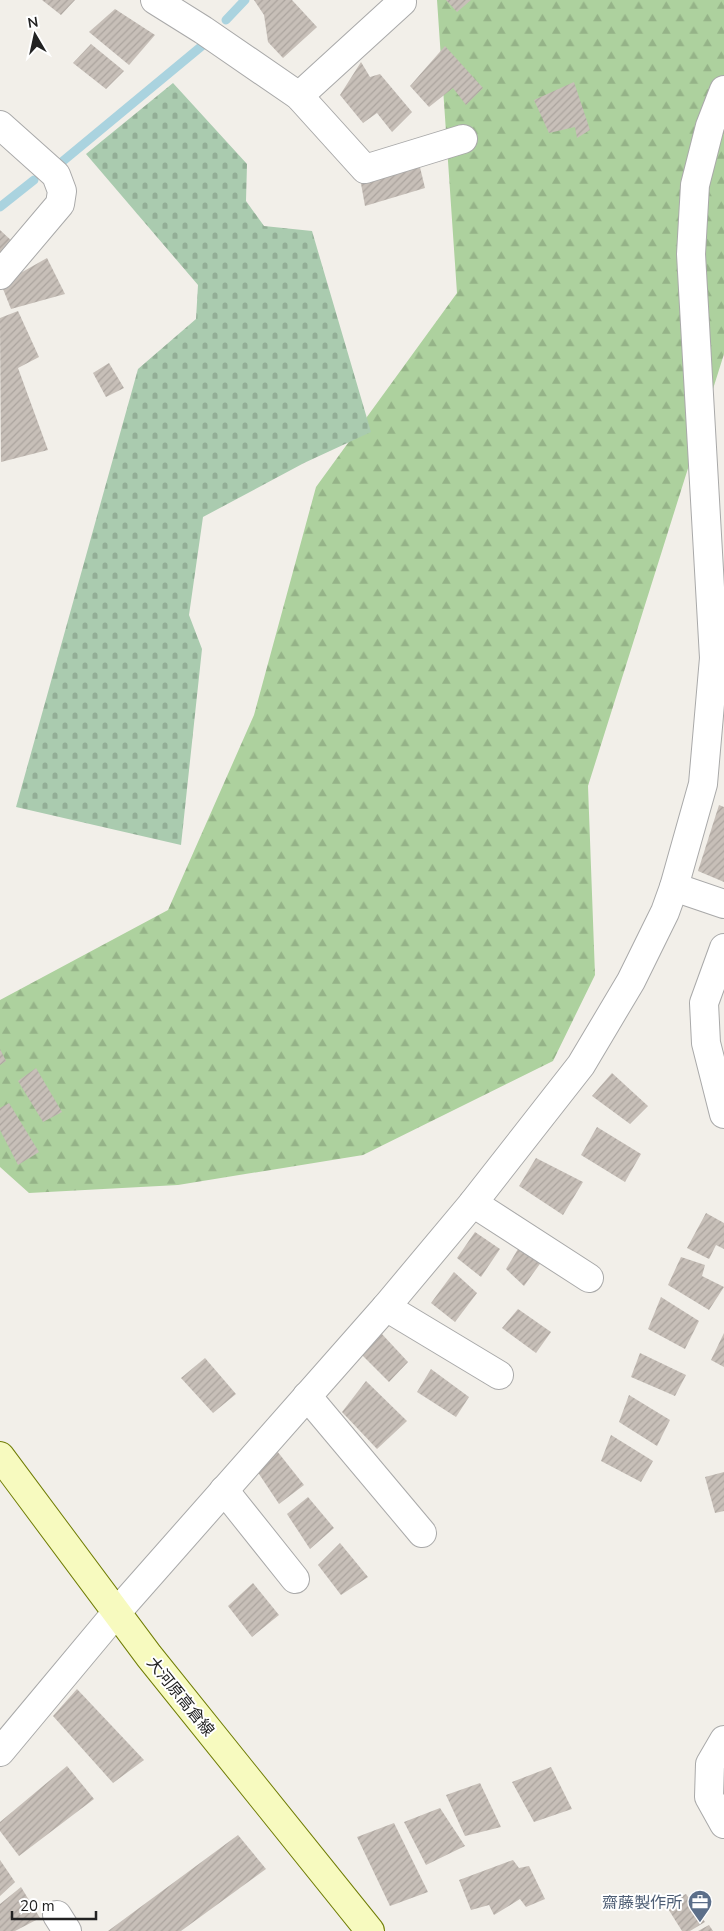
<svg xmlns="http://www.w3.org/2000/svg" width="724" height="1931" viewBox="0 0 724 1931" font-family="'Nunito Sans','Noto Sans JP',sans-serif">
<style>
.forest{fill:url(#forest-firs)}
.cemetery{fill:url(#cemetery-stones)}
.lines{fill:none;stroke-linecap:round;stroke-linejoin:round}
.stream{stroke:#aad3df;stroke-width:9}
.building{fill:url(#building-hatch)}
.minor-casing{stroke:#a9a9a9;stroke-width:30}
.tertiary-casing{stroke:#a9a9a9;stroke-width:30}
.secondary-casing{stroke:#707d05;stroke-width:30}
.minor{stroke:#fff;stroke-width:28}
.tertiary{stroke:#fff;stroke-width:28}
.secondary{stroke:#f7fabf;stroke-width:28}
.labels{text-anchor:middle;stroke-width:4;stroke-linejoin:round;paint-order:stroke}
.street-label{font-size:16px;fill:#222;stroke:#fff}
.service-label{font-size:16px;fill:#4e5e75;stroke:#fff;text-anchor:end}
</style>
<defs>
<pattern id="forest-firs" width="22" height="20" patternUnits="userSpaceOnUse" patternTransform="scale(1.25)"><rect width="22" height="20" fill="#add19e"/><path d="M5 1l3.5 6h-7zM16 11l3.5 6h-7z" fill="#95b388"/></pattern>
<pattern id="cemetery-stones" width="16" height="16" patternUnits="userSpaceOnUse" patternTransform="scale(1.25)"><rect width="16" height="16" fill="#aacbaf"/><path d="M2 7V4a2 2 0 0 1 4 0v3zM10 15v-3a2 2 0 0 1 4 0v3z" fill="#92ae96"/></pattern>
<pattern id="building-hatch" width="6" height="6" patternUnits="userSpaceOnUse" patternTransform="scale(1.25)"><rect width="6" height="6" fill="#c7bfb8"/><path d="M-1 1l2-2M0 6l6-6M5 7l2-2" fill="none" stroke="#aba49e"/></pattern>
</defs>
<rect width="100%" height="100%" fill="#f2efe9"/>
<path class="forest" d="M 437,0 L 724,0 L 724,354 L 588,786 L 595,975 L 553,1061 L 363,1155 L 178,1185 L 29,1193 L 0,1167 L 0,1000 L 168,910 L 254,715 L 316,487 L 457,293 Z"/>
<path class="cemetery" d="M 173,83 L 247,164 L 246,201 L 264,226 L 312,231 L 371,432 L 304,463 L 203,517 L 189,615 L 202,649 L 181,845 L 16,807 L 138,369 L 196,319 L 198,285 L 86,154 Z"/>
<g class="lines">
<g class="stream">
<path d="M 226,20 L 245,0"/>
<path d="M 63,161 L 203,45"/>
<path d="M 0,207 L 34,180"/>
</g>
</g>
<g class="building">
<path d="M 42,0 L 75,0 L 61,15 Z"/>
<path d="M 254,0 L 292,0 L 317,27 L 283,58 L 268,42 L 264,15 Z"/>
<path d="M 446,0 L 471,0 L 457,12 Z"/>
<path d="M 115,9 L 155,35 L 129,65 L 89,32 Z"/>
<path d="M 91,44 L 124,71 L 106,89 L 73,63 Z"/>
<path d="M 445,46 L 483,88 L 466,105 L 453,88 L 429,107 L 410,86 Z"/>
<path d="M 361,62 L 370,77 L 380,74 L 412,112 L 392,132 L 377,113 L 363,123 L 340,95 Z"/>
<path d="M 574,82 L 590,130 L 577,138 L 575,127 L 549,133 L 534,100 Z"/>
<path d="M 418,159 L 425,188 L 365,206 L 360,178 Z"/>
<path d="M 0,230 L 14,243 L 0,256 Z"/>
<path d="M 47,258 L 65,294 L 11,309 L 1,284 Z"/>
<path d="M 18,311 L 39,357 L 18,368 L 48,450 L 1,462 L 0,318 Z"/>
<path d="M 109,363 L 124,388 L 106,397 L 93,373 Z"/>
<path d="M 719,805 L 724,807 L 724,882 L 698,871 Z"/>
<path d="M 0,1049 L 6,1061 L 0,1065 Z"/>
<path d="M 36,1068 L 62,1112 L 43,1122 L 18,1081 Z"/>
<path d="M 612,1073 L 648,1106 L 630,1124 L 592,1096 Z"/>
<path d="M 9,1103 L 39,1152 L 18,1165 L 0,1130 L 0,1108 Z"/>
<path d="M 597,1127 L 641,1154 L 625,1182 L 581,1155 Z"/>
<path d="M 536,1158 L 583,1182 L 563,1215 L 519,1186 Z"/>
<path d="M 706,1213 L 724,1223 L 724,1249 L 716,1245 L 709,1259 L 687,1248 Z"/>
<path d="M 475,1232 L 500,1249 L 481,1277 L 457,1258 Z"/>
<path d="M 521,1244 L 542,1261 L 524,1286 L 506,1269 Z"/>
<path d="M 681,1257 L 705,1265 L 702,1276 L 724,1287 L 709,1310 L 668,1285 Z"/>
<path d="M 454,1272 L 477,1293 L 455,1322 L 431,1303 Z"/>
<path d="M 661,1297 L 699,1321 L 685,1349 L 648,1329 Z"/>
<path d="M 518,1309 L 551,1332 L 536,1353 L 502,1328 Z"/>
<path d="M 381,1333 L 408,1362 L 389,1382 L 361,1354 Z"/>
<path d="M 724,1333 L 724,1367 L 711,1360 Z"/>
<path d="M 640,1353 L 686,1375 L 675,1396 L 631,1377 Z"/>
<path d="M 205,1358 L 236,1394 L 213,1413 L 181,1378 Z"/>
<path d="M 431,1369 L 469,1397 L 456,1417 L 417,1392 Z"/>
<path d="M 366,1381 L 407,1421 L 377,1449 L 342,1412 Z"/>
<path d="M 629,1395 L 670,1420 L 657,1446 L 619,1422 Z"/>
<path d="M 611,1435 L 653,1461 L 641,1482 L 601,1461 Z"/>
<path d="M 277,1451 L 304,1485 L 279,1504 L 257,1471 Z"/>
<path d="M 724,1472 L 724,1511 L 715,1513 L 705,1477 Z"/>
<path d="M 308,1497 L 334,1528 L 310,1549 L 287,1514 Z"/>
<path d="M 340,1543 L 368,1577 L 341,1595 L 318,1565 Z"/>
<path d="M 253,1583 L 279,1615 L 252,1637 L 228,1606 Z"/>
<path d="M 77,1689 L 144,1760 L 113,1783 L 53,1716 Z"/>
<path d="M 67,1766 L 94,1799 L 19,1856 L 0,1831 L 0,1822 Z"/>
<path d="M 551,1767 L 572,1809 L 534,1822 L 512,1782 Z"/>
<path d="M 480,1783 L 501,1827 L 465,1836 L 446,1795 Z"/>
<path d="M 440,1808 L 465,1846 L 426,1865 L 404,1822 Z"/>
<path d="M 394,1823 L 428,1892 L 390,1906 L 357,1837 Z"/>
<path d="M 238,1835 L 266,1869 L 181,1931 L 108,1931 Z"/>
<path d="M 0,1860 L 15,1882 L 0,1896 Z"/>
<path d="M 513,1860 L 519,1868 L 529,1866 L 545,1899 L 526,1907 L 520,1899 L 494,1915 L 489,1905 L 471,1910 L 459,1880 Z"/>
<path d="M 21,1887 L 40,1918 L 15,1931 L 0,1931 L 0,1904 Z"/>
<path d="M 686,1894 L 705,1922 L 690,1931 L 682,1931 L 665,1904 Z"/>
<path d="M 709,1925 L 713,1931 L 698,1931 Z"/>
</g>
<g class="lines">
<defs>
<g id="minor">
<path d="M 155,0 L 203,30 L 299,96 L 365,169 L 463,139"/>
<path d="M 299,96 L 402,2"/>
<path d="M 0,125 L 56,175 L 62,191 L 60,204 L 0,275"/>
<path d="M 674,887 L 724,904"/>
<path d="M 724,948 L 704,1003 L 706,1043 L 724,1114"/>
<path d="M 473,1203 L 589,1278"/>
<path d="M 386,1307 L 499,1375"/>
<path d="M 307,1396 L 422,1533"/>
<path d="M 224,1490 L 295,1579"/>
<path d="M 724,1740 L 710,1764 L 709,1797 L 724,1824"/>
<path d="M 57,1915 L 67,1931"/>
</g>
<path id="tertiary" d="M 0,1752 L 116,1613 L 386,1307 L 473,1203 L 581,1065 L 631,981 L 665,912 L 674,887 L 703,784 L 714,658 L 691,254 L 695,185 L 710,126 L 724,90"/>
<path id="secondary" d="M 0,1456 L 149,1656 L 370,1931"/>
</defs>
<use href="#minor" class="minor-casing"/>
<use href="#tertiary" class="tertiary-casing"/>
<use href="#secondary" class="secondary-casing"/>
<use href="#minor" class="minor"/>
<use href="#tertiary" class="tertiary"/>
<use href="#secondary" class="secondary"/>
</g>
<defs>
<symbol id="office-pin" viewBox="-11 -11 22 30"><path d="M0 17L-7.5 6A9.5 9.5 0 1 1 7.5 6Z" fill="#5c6f8a" stroke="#fff"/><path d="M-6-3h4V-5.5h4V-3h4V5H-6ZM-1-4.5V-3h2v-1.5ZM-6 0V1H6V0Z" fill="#fff"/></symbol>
</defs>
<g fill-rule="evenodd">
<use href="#office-pin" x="686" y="1888" width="28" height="38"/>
</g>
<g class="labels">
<g class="street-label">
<text transform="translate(181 1696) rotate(51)" y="6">大河原高倉線</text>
</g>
<g class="service-label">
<text x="682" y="1908">齋藤製作所</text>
</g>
</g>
<g transform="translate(35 35) rotate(351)" stroke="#ffffff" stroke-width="4" paint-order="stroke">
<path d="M0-4L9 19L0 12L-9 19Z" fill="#222222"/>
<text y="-8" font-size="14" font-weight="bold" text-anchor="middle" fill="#222222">N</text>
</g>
<path d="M12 1911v8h84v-8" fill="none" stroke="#222222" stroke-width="2.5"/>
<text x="20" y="1911" font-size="15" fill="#222222" stroke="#ffffff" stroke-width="4" paint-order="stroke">20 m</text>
</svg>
